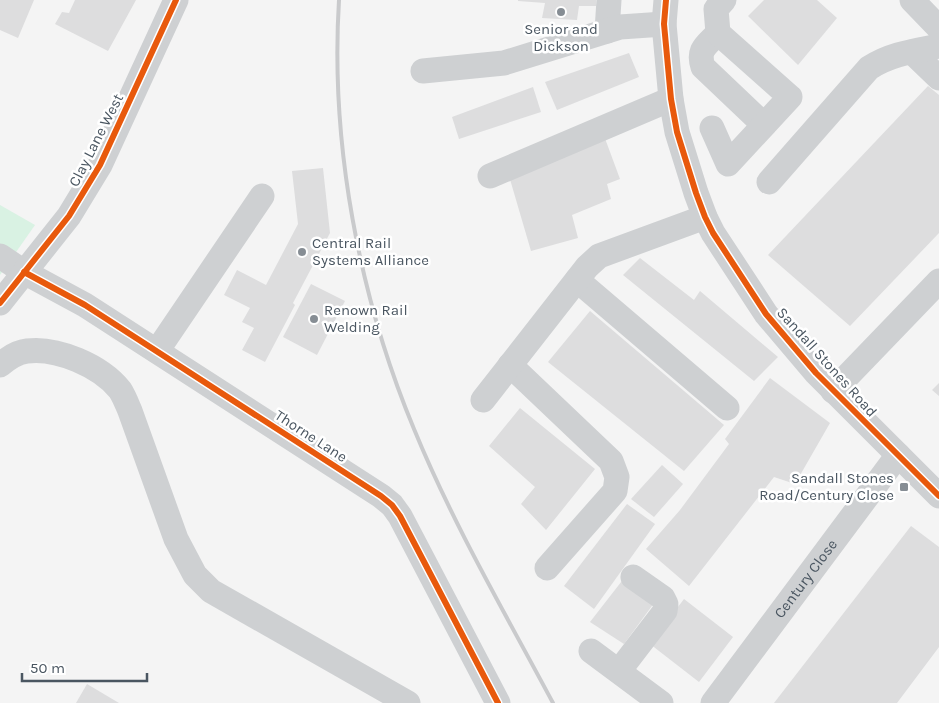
<svg xmlns="http://www.w3.org/2000/svg" width="939" height="703" viewBox="0 0 939 703" font-family="Karla,sans-serif">
<style>
.green{fill:#d9f2e3}
.building{fill:#ddddde}
.lines{fill:none;stroke-linecap:round;stroke-linejoin:round}
.minor{stroke:#ced0d2;stroke-width:25}
.rail{stroke:#c9cacc;stroke-width:4}
.cycleway-casing{stroke:#fff;stroke-width:9}
.cycleway{stroke:#e8590c;stroke-width:6}
.poi-dot{fill:#868d94;stroke:#fff;stroke-width:2}
.labels{text-anchor:middle;stroke-width:5;stroke-linejoin:round;paint-order:stroke}
.poi-label{font-size:15px;fill:#4a5661;stroke:#fff;text-anchor:start}
.street-label{font-size:15px;fill:#4a5661;stroke:#fff}
</style>
<rect width="100%" height="100%" fill="#f4f4f4"/>
<path class="green" d="M 0,205 L 35,225 L 0,275 Z"/>
<g class="building">
<path d="M 0,0 L 34,0 L 18,38 L 0,30 Z"/>
<path d="M 75,0 L 136,0 L 108,51 L 55,24 L 62,12 L 69,13 Z"/>
<path d="M 518,0 L 596,0 L 596,6 L 579,6 L 577,20 L 542,18 L 545,3 L 518,1 Z"/>
<path d="M 764,0 L 817,0 L 837,18 L 798,65 L 748,16 Z"/>
<path d="M 629,53 L 639,77 L 557,110 L 545,82 Z"/>
<path d="M 928,86 L 939,95 L 939,233 L 850,326 L 768,255 Z"/>
<path d="M 533,87 L 541,112 L 459,139 L 452,117 Z"/>
<path d="M 603,133 L 620,179 L 607,184 L 611,199 L 572,215 L 578,238 L 531,251 L 507,169 Z"/>
<path d="M 323,168 L 330,233 L 293,303 L 295,305 L 265,362 L 242,350 L 254,328 L 242,322 L 250,308 L 224,295 L 237,270 L 266,285 L 298,224 L 292,171 Z"/>
<path d="M 640,258 L 694,300 L 700,291 L 778,357 L 754,381 L 623,275 Z"/>
<path d="M 311,284 L 345,301 L 317,355 L 283,337 Z"/>
<path d="M 590,311 L 724,425 L 684,471 L 548,362 Z"/>
<path d="M 770,378 L 830,423 L 795,484 L 774,477 L 689,586 L 646,549 L 680,510 L 729,444 L 725,439 Z"/>
<path d="M 939,383 L 939,396 L 932,390 Z"/>
<path d="M 520,408 L 595,469 L 546,530 L 521,504 L 535,487 L 489,446 Z"/>
<path d="M 662,465 L 683,484 L 654,517 L 631,499 Z"/>
<path d="M 627,504 L 655,524 L 594,609 L 564,586 Z"/>
<path d="M 911,526 L 939,547 L 939,647 L 897,703 L 774,703 Z"/>
<path d="M 625,577 L 657,599 L 624,644 L 590,622 Z"/>
<path d="M 684,599 L 733,637 L 699,682 L 650,644 Z"/>
<path d="M 87,684 L 119,703 L 76,703 Z"/>
</g>
<g class="lines">
<g class="minor">
<path d="M 666,0 L 664,24 L 671,99 L 677,132 L 696,193 L 705,217 L 713,233 L 766,314 L 816,373 L 939,496"/>
<path d="M 912,0 L 939,28"/>
<path d="M 607,31 L 609,0"/>
<path d="M 718,33 C 707,45 697,49 703,67 L 764,125"/>
<path d="M 912,52 L 939,78"/>
<path d="M 423,71 L 504,63 L 620,27 L 664,24"/>
<path d="M 712,128 L 728,164 L 790,97 L 718,33 L 716,9 L 724,0"/>
<path d="M 490,176 L 671,99"/>
<path d="M 769,182 L 869,68 C 890,54 914,51 939,46"/>
<path d="M 0,256 L 24,272 L 85,305 L 381,496 L 392,505 L 400,516 L 498,703"/>
<path d="M 577,280 L 727,408"/>
<path d="M 0,303 L 69,216 L 100,165 L 176,0"/>
<path d="M 157,351 L 262,196"/>
<path d="M 0,365 C 7,359 18,352 27,351 C 57,347 101,366 120,390 C 124,396 127,404 130,411 L 176,539 L 195,575 L 211,591 L 408,703"/>
<path d="M 510,365 L 611,461 L 617,477 L 615,491 L 547,568"/>
<path d="M 833,391 L 939,281"/>
<path d="M 483,400 L 587,267 L 599,256 L 705,217"/>
<path d="M 591,651 L 661,703"/>
<path d="M 619,671 L 665,611 L 666,604 L 663,598 L 633,577"/>
<path id="s1" d="M 713,703 L 898,455"/>
</g>
<path class="rail" d="M 339,0 C 330,143 359,297 414,429 C 453,524 505,613 553,703"/>
<defs>
<g id="cycleway">
<path d="M 666,0 L 664,24 L 671,99 L 677,132 L 696,193 L 705,217 L 713,233 L 766,314 L 816,373 L 939,496"/>
<path d="M 24,272 L 85,305 L 381,496 L 392,505 L 400,516 L 498,703"/>
<path d="M 0,303 L 69,216 L 100,165 L 176,0"/>
</g>
</defs>
<use href="#cycleway" class="cycleway-casing"/>
<use href="#cycleway" class="cycleway"/>
</g>
<g class="poi-dot">
<circle cx="561" cy="12" r="5"/>
<circle cx="302" cy="252" r="5"/>
<circle cx="314" cy="319" r="5"/>
<rect x="899" y="482" width="10" height="10" rx="2.5"/>
</g>
<g class="labels">
<g class="poi-label">
<text x="561" y="34" text-anchor="middle">Senior and<tspan x="561" dy="17">Dickson</tspan></text>
<text x="312" y="248">Central Rail<tspan x="312" dy="17">Systems Alliance</tspan></text>
<text x="324" y="315">Renown Rail<tspan x="324" dy="17">Welding</tspan></text>
<text x="894" y="483" text-anchor="end">Sandall Stones<tspan x="894" dy="17">Road/Century Close</tspan></text>
</g>
<g class="street-label">
<text transform="translate(96 140) rotate(-63)" y="5">Clay Lane West</text>
<text transform="translate(827 362) rotate(48)" y="5">Sandall Stones Road</text>
<text transform="translate(311 436) rotate(33)" y="5">Thorne Lane</text>
<text dy="5" stroke="none"><textPath href="#s1" startOffset="155">Century Close</textPath></text>
</g>
</g>
<path d="M22 673v8h125v-8" fill="none" stroke="#4a5661" stroke-width="2.5"/>
<text x="30" y="673" font-size="15" fill="#4a5661" stroke="#ffffff" stroke-width="4" paint-order="stroke">50 m</text>
</svg>
